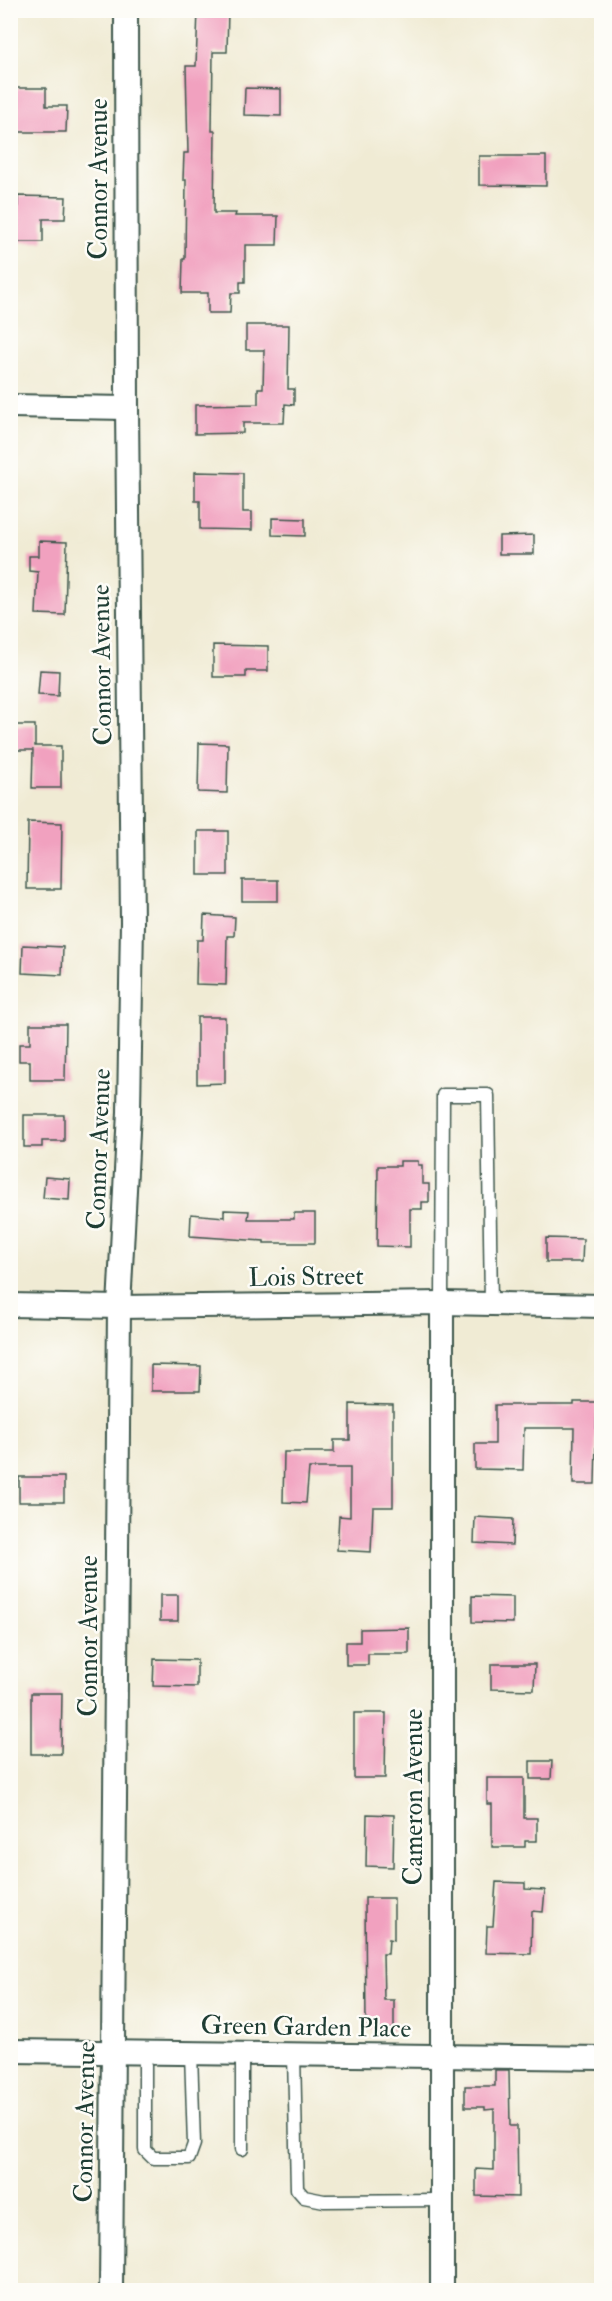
<svg xmlns="http://www.w3.org/2000/svg" width="612" height="2301" viewBox="0 0 612 2301" font-family="'IM FELL Double Pica',serif">
<style>
.building{fill:#f1a1bf}
.lines{fill:none;stroke-linecap:round;stroke-linejoin:round}
.lane-casing{stroke:#3e574c;stroke-width:15}
.street-casing{stroke:#3e574c;stroke-width:26}
.lane{stroke:#fff;stroke-width:12}
.street{stroke:#fff;stroke-width:22}
.labels{text-anchor:middle;stroke-width:5;stroke-linejoin:round;paint-order:stroke}
.street-label{font-size:26px;fill:#1f3d34;stroke:#fdfcf7}
</style>
<rect width="100%" height="100%" fill="#fdfcf7"/>
<filter id="ink" filterUnits="userSpaceOnUse"><feTurbulence type="fractalNoise" baseFrequency=".0167" numOctaves="2"/><feDisplacementMap in="SourceGraphic" scale="12" xChannelSelector="R" yChannelSelector="G"/><feConvolveMatrix kernelMatrix="1 2 1 2 8 2 1 2 1" color-interpolation-filters="sRGB"/></filter>
<filter id="wash" filterUnits="userSpaceOnUse"><feTurbulence type="fractalNoise" baseFrequency=".008" numOctaves="4" result="noise"/><feDisplacementMap in="SourceGraphic" scale="24" xChannelSelector="R" yChannelSelector="G"/><feGaussianBlur stdDeviation="1.35" result="paint"/><feColorMatrix in="noise" values="0 0 0 0 0 0 0 0 0 0 0 0 0 0 0 0 0 1.4 0 .05"/><feComposite in="paint" operator="in"/></filter>
<g filter="url(#wash)">
<rect width="100%" height="100%" fill="#f0ebd4"/>
<g id="blocks">
<g class="building">
<path d="M 198,10 L 228,10 L 227,52 L 213,52 L 212,131 L 215,131 L 214,213 L 236,213 L 235,216 L 278,216 L 277,245 L 245,245 L 245,282 L 240,282 L 240,293 L 231,293 L 230,313 L 208,313 L 208,293 L 182,293 L 183,259 L 185,259 L 186,180 L 183,180 L 184,153 L 188,153 L 186,66 L 196,66 Z"/>
<path d="M 16,88 L 46,88 L 46,106 L 67,106 L 66,132 L 16,132 Z"/>
<path d="M 245,88 L 281,89 L 281,116 L 244,115 Z"/>
<path d="M 479,156 L 546,156 L 546,186 L 479,185 Z"/>
<path d="M 18,196 L 66,197 L 65,219 L 43,219 L 43,242 L 17,242 Z"/>
<path d="M 246,325 L 289,325 L 288,389 L 294,389 L 294,405 L 285,404 L 284,423 L 243,423 L 243,433 L 195,434 L 195,405 L 258,404 L 258,388 L 263,388 L 264,350 L 246,350 Z"/>
<path d="M 195,472 L 243,473 L 243,512 L 252,512 L 252,530 L 200,529 L 200,501 L 195,501 Z"/>
<path d="M 272,518 L 305,519 L 305,536 L 272,535 Z"/>
<path d="M 534,535 L 534,554 L 499,554 L 499,536 Z"/>
<path d="M 39,541 L 67,542 L 65,615 L 36,614 L 38,572 L 29,571 L 29,556 L 39,556 Z"/>
<path d="M 213,645 L 268,646 L 268,671 L 246,671 L 246,677 L 213,677 Z"/>
<path d="M 40,670 L 59,671 L 58,696 L 38,695 Z"/>
<path d="M 10,725 L 35,725 L 35,746 L 61,746 L 61,788 L 32,788 L 33,750 L 10,750 Z"/>
<path d="M 199,743 L 228,744 L 227,793 L 198,792 Z"/>
<path d="M 28,822 L 62,823 L 61,889 L 27,889 Z"/>
<rect x="198" y="831" width="30" height="44"/>
<rect x="242" y="880" width="36" height="21"/>
<path d="M 204,915 L 235,917 L 234,936 L 227,936 L 226,985 L 196,984 L 197,940 L 203,940 Z"/>
<path d="M 23,945 L 63,947 L 62,975 L 22,973 Z"/>
<path d="M 197,1017 L 225,1017 L 225,1083 L 197,1084 Z"/>
<path d="M 30,1024 L 66,1024 L 65,1080 L 30,1080 L 30,1061 L 19,1061 L 19,1044 L 30,1044 Z"/>
<path d="M 24,1115 L 64,1115 L 64,1141 L 42,1141 L 42,1147 L 24,1147 Z"/>
<path d="M 400,1161 L 418,1161 L 418,1165 L 422,1165 L 422,1184 L 429,1184 L 429,1202 L 422,1202 L 422,1209 L 410,1209 L 410,1247 L 377,1246 L 378,1166 L 400,1166 Z"/>
<path d="M 45,1177 L 70,1179 L 69,1200 L 43,1198 Z"/>
<path d="M 224,1210 L 249,1211 L 248,1219 L 294,1219 L 294,1213 L 315,1213 L 315,1243 L 264,1243 L 264,1241 L 190,1236 L 191,1214 L 224,1217 Z"/>
<path d="M 546,1238 L 583,1239 L 582,1262 L 546,1262 Z"/>
<path d="M 151,1365 L 201,1366 L 200,1391 L 151,1391 Z"/>
<path d="M 574,1402 L 597,1402 L 595,1484 L 573,1484 L 574,1428 L 524,1428 L 523,1470 L 475,1469 L 475,1444 L 495,1444 L 495,1405 L 574,1405 Z"/>
<path d="M 350,1404 L 393,1405 L 393,1507 L 373,1507 L 371,1552 L 337,1550 L 339,1516 L 350,1517 L 350,1468 L 309,1468 L 306,1503 L 283,1502 L 284,1452 L 334,1452 L 334,1440 L 350,1440 Z"/>
<rect x="19" y="1477" width="45" height="25"/>
<path d="M 475,1517 L 513,1519 L 512,1545 L 474,1543 Z"/>
<rect x="160" y="1595" width="18" height="26"/>
<path d="M 472,1596 L 513,1597 L 513,1623 L 472,1622 Z"/>
<path d="M 409,1628 L 409,1654 L 368,1654 L 368,1665 L 346,1665 L 346,1642 L 360,1642 L 360,1629 Z"/>
<path d="M 154,1659 L 197,1660 L 197,1687 L 153,1686 Z"/>
<path d="M 491,1664 L 535,1664 L 534,1690 L 491,1689 Z"/>
<path d="M 31,1693 L 62,1693 L 61,1754 L 31,1754 Z"/>
<path d="M 354,1713 L 386,1713 L 385,1778 L 354,1778 Z"/>
<path d="M 530,1761 L 552,1761 L 551,1779 L 530,1779 Z"/>
<path d="M 487,1778 L 524,1778 L 524,1818 L 537,1818 L 537,1841 L 525,1841 L 525,1847 L 492,1847 L 492,1804 L 487,1804 Z"/>
<path d="M 367,1814 L 394,1815 L 393,1867 L 366,1866 Z"/>
<path d="M 496,1882 L 525,1883 L 525,1889 L 545,1890 L 543,1912 L 532,1911 L 531,1954 L 486,1953 L 487,1926 L 493,1926 Z"/>
<path d="M 365,1898 L 394,1898 L 394,1940 L 389,1939 L 388,1954 L 383,1954 L 384,2000 L 394,2000 L 394,2029 L 366,2029 Z"/>
<path d="M 495,2070 L 509,2070 L 510,2126 L 517,2126 L 518,2197 L 476,2196 L 476,2169 L 494,2170 L 494,2109 L 485,2110 L 485,2107 L 465,2107 L 465,2086 L 495,2086 Z"/>
</g>
</g>
</g>
<g filter="url(#ink)">
<use href="#blocks" fill-opacity="0" stroke="#3e574c" stroke-width="1.5"/>
<g class="lines">
<defs>
<g id="lane">
<path d="M 442,1303 L 443,1095 L 488,1095 L 491,1304"/>
<path d="M 145,2053 L 145,2150 L 153,2158 L 189,2158 L 194,2144 L 191,2053"/>
<path d="M 242,2053 L 242,2149"/>
<path d="M 294,2054 L 297,2189 L 304,2197 L 324,2201 L 441,2200"/>
</g>
<g id="street">
<path d="M 10,406 L 127,408"/>
<path d="M 10,1305 L 119,1307 L 442,1303 L 602,1306"/>
<path d="M 10,2051 L 602,2058"/>
<path d="M 111,2290 L 119,1307 L 129,1112 L 132,922 L 127,408 L 126,10"/>
<path d="M 442,2290 L 442,1303"/>
</g>
</defs>
<use href="#lane" class="lane-casing"/>
<use href="#street" class="street-casing"/>
<use href="#lane" class="lane"/>
<use href="#street" class="street"/>
</g>
</g>
<g class="labels">
<g class="street-label">
<text transform="translate(98 179) rotate(-90)" y="9">Connor Avenue</text>
<text transform="translate(101 665) rotate(-91)" y="9">Connor Avenue</text>
<text transform="translate(98 1149) rotate(-88)" y="9">Connor Avenue</text>
<text transform="translate(306 1276) rotate(-1)" y="9">Lois Street</text>
<text transform="translate(88 1636) rotate(-90)" y="9">Connor Avenue</text>
<text transform="translate(413 1797) rotate(-90)" y="9">Cameron Avenue</text>
<text transform="translate(306 2026) rotate(1)" y="9">Green Garden Place</text>
<text transform="translate(84 2122) rotate(-89)" y="9">Connor Avenue</text>
</g>
</g>
<rect width="612" height="2301" fill="none" stroke="#fdfcf7" stroke-width="36"/>
</svg>
